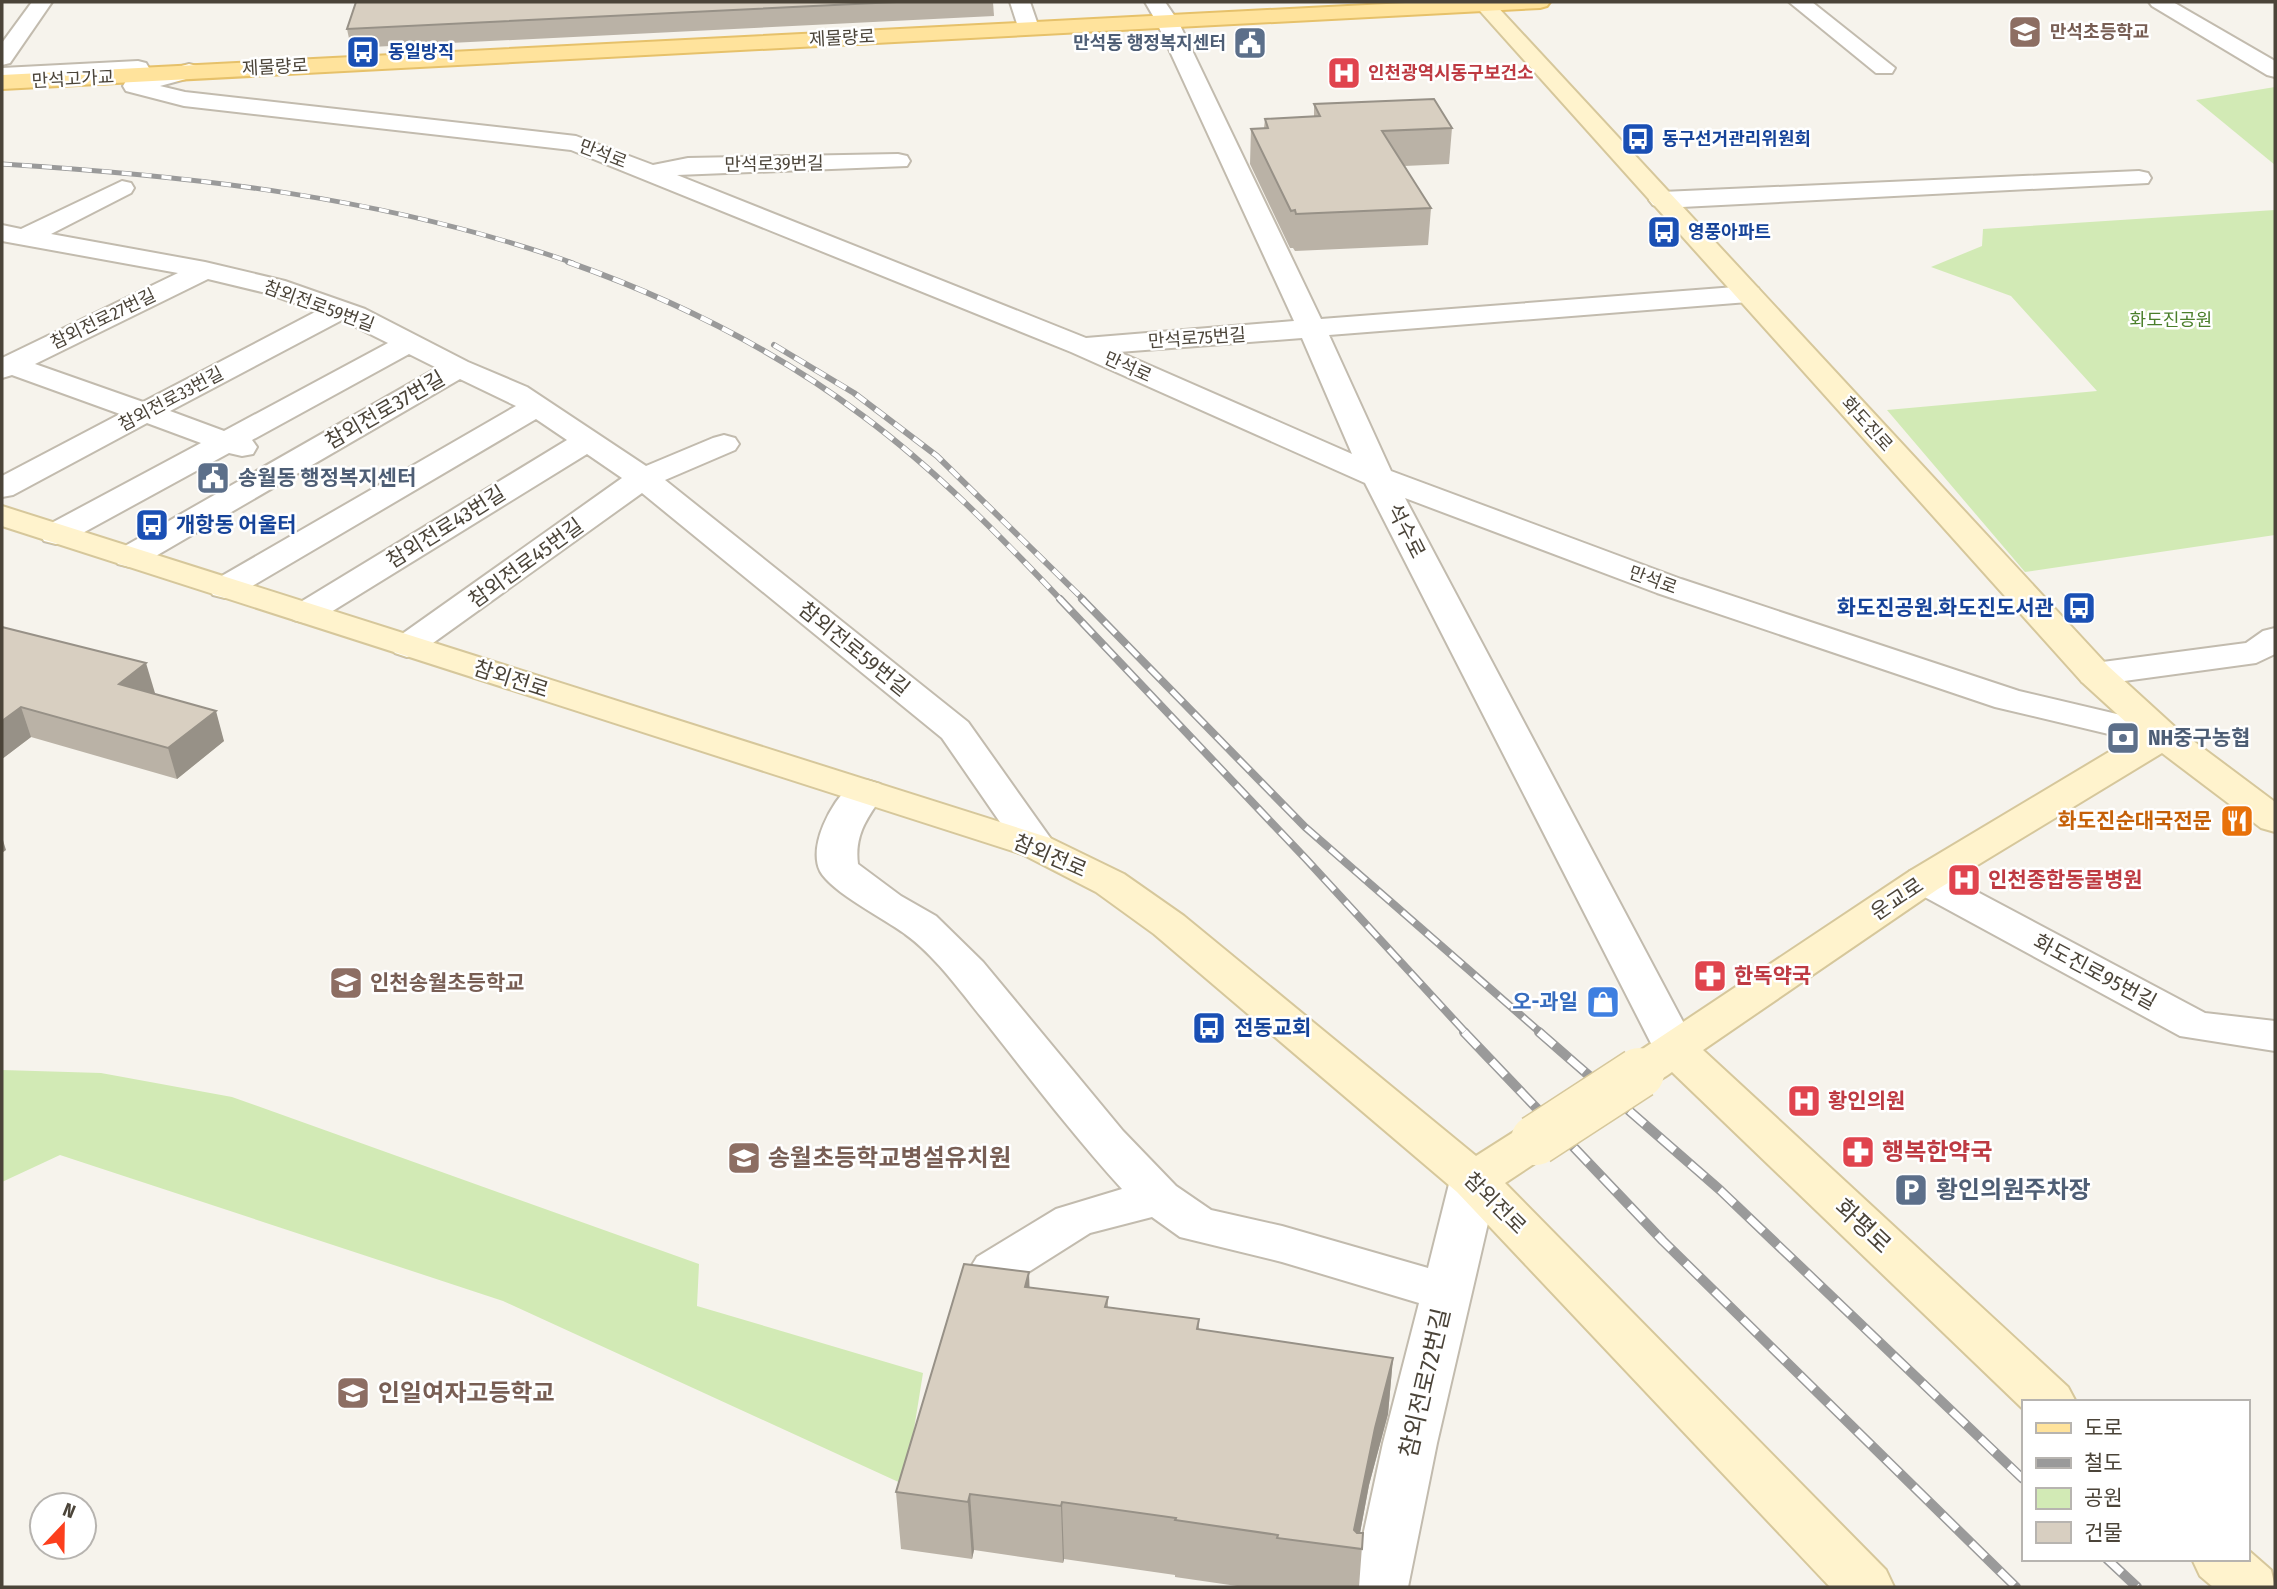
<svg xmlns="http://www.w3.org/2000/svg" width="2277" height="1589" viewBox="0 0 2277 1589" font-family="'Fira Sans Condensed','Noto Sans KR',sans-serif">
<style>
.green{fill:#d2eab5}
.lines{fill:none;stroke-linecap:round;stroke-linejoin:round}
.street-casing{stroke:#c2bbae;stroke-width:4}
.secondary-casing{stroke:#d6c79b;stroke-width:4}
.primary-casing{stroke:#e6c16a;stroke-width:4}
.street{fill:#fff;fill-rule:evenodd}
.secondary{fill:#fff3cd;fill-rule:evenodd}
.primary{fill:#ffe39c;fill-rule:evenodd}
.rail-far3-casing{stroke:#9a9a9a;stroke-width:5}
.rail-far2-casing{stroke:#9a9a9a;stroke-width:6}
.rail-far1-casing{stroke:#9a9a9a;stroke-width:8}
.rail-casing{stroke:#9a9a9a;stroke-width:10}
.rail-far3{stroke:#fff;stroke-width:3.5;stroke-dasharray:10;stroke-linecap:butt}
.rail-far2{stroke:#fff;stroke-width:4.5;stroke-dasharray:12;stroke-linecap:butt}
.rail-far1{stroke:#fff;stroke-width:5;stroke-dasharray:16;stroke-linecap:butt}
.rail{stroke:#fff;stroke-width:7;stroke-dasharray:20;stroke-linecap:butt}
.secondary-bridge-casing{stroke:#d6c79b;stroke-width:53;stroke-linecap:butt}
.secondary-bridge{stroke:#fff3cd;stroke-width:50}
.wall{fill:#bab2a6}
.shaded-wall{fill:#979187}
.building{fill:#d8cfc1;stroke:#979187;stroke-width:2}
.labels{text-anchor:middle;stroke-width:5;stroke-linejoin:round;paint-order:stroke}
.far-education-label{font-size:18px;font-weight:bold;fill:#785e54;stroke:#fff;text-anchor:start}
.far-street-label{font-size:18px;fill:#4b4439;stroke:#fff}
.far-service-label{font-size:18px;font-weight:bold;fill:#4e5e75;stroke:#fff;text-anchor:end}
.far-transit-label{font-size:18px;font-weight:bold;fill:#164399;stroke:#fff;text-anchor:start}
.far-health-label{font-size:18px;font-weight:bold;fill:#be3a42;stroke:#fff;text-anchor:start}
.far-park-label{font-size:18px;fill:#4a7f2a;stroke:#fff}
.street-label{font-size:21px;fill:#4b4439;stroke:#fff}
.service-label{font-size:21px;font-weight:bold;fill:#4e5e75;stroke:#fff;text-anchor:start}
.transit-label{font-size:21px;font-weight:bold;fill:#164399;stroke:#fff;text-anchor:start}
.food-label{font-size:21px;font-weight:bold;fill:#c56008;stroke:#fff;text-anchor:end}
.health-label{font-size:21px;font-weight:bold;fill:#be3a42;stroke:#fff;text-anchor:start}
.education-label{font-size:21px;font-weight:bold;fill:#785e54;stroke:#fff;text-anchor:start}
.shop-label{font-size:21px;font-weight:bold;fill:#366cbe;stroke:#fff;text-anchor:end}
.near-health-label{font-size:24px;font-weight:bold;fill:#be3a42;stroke:#fff;text-anchor:start}
.near-education-label{font-size:24px;font-weight:bold;fill:#785e54;stroke:#fff;text-anchor:start}
.near-service-label{font-size:24px;font-weight:bold;fill:#4e5e75;stroke:#fff;text-anchor:start}
.near-street-label{font-size:24px;fill:#4b4439;stroke:#fff}
</style>
<rect width="100%" height="100%" fill="#f6f3ec"/>
<g class="green">
<path d="M 2275,87 L 2275,165 L 2196,100 Z"/>
<path d="M 2275,210 L 2275,535 L 2025,572 L 1887,410 L 2097,391 L 2011,296 L 1931,267 L 1982,246 L 1983,229 Z"/>
<path d="M 2,1070 L 101,1073 L 232,1097 L 699,1264 L 697,1306 L 923,1373 L 905,1485 L 503,1301 L 60,1155 L 2,1182 Z"/>
</g>
<g class="lines">
<defs>
<g id="street">
<path d="M 32,2 L 52,2 L 10,63 L 2,65 L 2,43 Z"/>
<path d="M 1010,2 L 1030,2 L 1039,28 L 1036,33 L 1020,33 Z"/>
<path d="M 1145,2 L 1165,2 L 1178,21 L 1321,319 L 1748,286 L 1758,288 L 1762,294 L 1758,300 L 1748,302 L 1329,335 L 1391,471 L 1681,579 L 2019,691 L 2176,728 L 2182,736 L 2176,744 L 2163,747 L 1995,707 L 1657,593 L 1405,498 L 1698,1050 L 1692,1061 L 1676,1065 L 1660,1061 L 1365,483 L 1071,352 L 571,150 L 184,106 L 126,91 L 123,86 L 126,81 L 189,64 L 197,66 L 200,71 L 197,76 L 160,86 L 185,92 L 576,136 L 653,165 L 688,158 L 898,154 L 907,156 L 910,161 L 907,166 L 677,175 L 1086,338 L 1294,321 L 1156,21 ZM 1302,338 L 1352,454 L 1119,352 Z"/>
<path d="M 1789,2 L 1812,2 L 1895,68 L 1892,73 L 1876,73 Z"/>
<path d="M 2149,2 L 2173,2 L 2275,61 L 2275,77 L 2267,75 L 2152,6 Z"/>
<path d="M 138,61 L 146,63 L 149,68 L 146,73 L 2,82 L 2,68 Z"/>
<path d="M 2139,171 L 2148,173 L 2151,178 L 2148,183 L 1662,208 L 1653,205 L 1649,200 L 1653,195 L 1662,192 Z"/>
<path d="M 122,181 L 131,183 L 134,188 L 131,193 L 51,234 L 205,262 L 285,281 L 365,309 L 468,362 L 527,387 L 646,466 L 713,438 L 724,435 L 735,438 L 739,444 L 735,450 L 665,480 L 968,722 L 1056,846 L 1050,854 L 1036,858 L 1022,854 L 942,738 L 642,493 L 419,653 L 407,657 L 395,653 L 389,646 L 395,639 L 622,478 L 587,454 L 318,620 L 306,623 L 294,620 L 289,613 L 294,606 L 567,440 L 536,419 L 237,595 L 225,598 L 213,595 L 208,588 L 213,581 L 516,406 L 460,379 L 142,564 L 130,567 L 118,564 L 113,557 L 118,550 L 437,368 L 409,354 L 252,440 L 257,447 L 253,454 L 242,456 L 229,453 L 68,541 L 56,544 L 44,541 L 40,534 L 44,527 L 201,443 L 147,423 L 13,495 L 2,497 L 2,476 L 120,414 L 12,375 L 2,378 L 2,358 L 178,273 L 2,241 L 2,225 L 21,229 ZM 208,279 L 266,293 L 317,311 L 143,402 L 35,364 ZM 342,320 L 388,343 L 224,431 L 170,411 Z"/>
<path d="M 2275,628 L 2275,654 L 2256,663 L 2095,685 L 2082,682 L 2077,674 L 2082,666 L 2095,663 L 2246,643 L 2263,631 Z"/>
<path d="M 866,780 L 880,784 L 885,792 C 869,816 854,833 858,864 L 901,896 L 936,916 L 983,962 L 1123,1131 L 1176,1186 L 1211,1210 L 1282,1226 L 1428,1268 L 1450,1180 L 1457,1168 L 1474,1163 L 1491,1168 L 1498,1180 L 1437,1443 L 1408,1587 L 1352,1587 L 1383,1443 L 1419,1303 L 1282,1262 L 1180,1237 L 1152,1217 L 1090,1233 L 1011,1283 L 994,1288 L 977,1283 L 969,1270 L 977,1257 L 1056,1209 L 1122,1189 C 1074,1136 1031,1080 987,1024 C 963,995 936,956 905,934 C 885,919 831,892 820,871 C 808,846 831,802 851,785 C 855,782 861,782 866,780 Z"/>
<path d="M 1924,868 L 1938,871 L 2205,1013 L 2275,1021 L 2275,1051 L 2180,1036 L 1910,889 L 1904,880 L 1910,871 Z"/>
</g>
<g id="secondary">
<path d="M 1472,2 L 1493,2 L 2108,666 L 2176,728 L 2275,802 L 2275,832 L 2261,828 L 2162,753 L 1938,889 L 1703,1050 L 2068,1387 L 2076,1402 L 2023,1402 L 2023,1409 L 1672,1072 C 1655,1084 1644,1090 1623,1084 L 1617,1073 L 1623,1062 L 1910,871 L 2139,734 L 2082,682 Z"/>
<path d="M 2,506 L 1050,838 L 1124,874 L 1184,916 L 1476,1156 L 1520,1128 L 1536,1124 L 1552,1128 L 1559,1140 L 1552,1152 L 1505,1183 L 1886,1570 L 1894,1587 L 1830,1587 L 1457,1192 L 1154,934 L 1096,892 L 1022,854 L 2,526 Z"/>
<path d="M 2247,1549 L 2271,1570 L 2275,1587 L 2213,1587 L 2200,1576 L 2192,1559 L 2247,1559 Z"/>
</g>
<path id="primary" d="M 1425,2 L 1550,2 L 1547,6 L 1540,8 L 2,89 L 2,75 Z"/>
</defs>
<use href="#street" class="street-casing"/>
<use href="#secondary" class="secondary-casing"/>
<use href="#primary" class="primary-casing"/>
<use href="#street" class="street"/>
<use href="#secondary" class="secondary"/>
<use href="#primary" class="primary"/>
<defs>
<path id="rail-far3" d="M 2,164 C 196,176 389,198 573,263"/>
<g id="rail-far2">
<path d="M 568,262 C 673,299 774,349 863,416 C 936,470 999,535 1061,600"/>
<path d="M 774,345 L 854,393 L 937,456 L 1084,600"/>
</g>
<g id="rail-far1">
<path d="M 1060,599 L 1306,859 L 1466,1033"/>
<path d="M 1082,599 L 1305,827 L 1541,1033"/>
</g>
<g id="rail">
<path d="M 1464,1032 L 1663,1241 L 2016,1587"/>
<path d="M 1539,1032 L 1720,1190 L 2023,1479"/>
<path d="M 2107,1559 L 2137,1587"/>
</g>
</defs>
<use href="#rail-far3" class="rail-far3-casing"/>
<use href="#rail-far2" class="rail-far2-casing"/>
<use href="#rail-far1" class="rail-far1-casing"/>
<use href="#rail" class="rail-casing"/>
<use href="#rail-far3" class="rail-far3"/>
<use href="#rail-far2" class="rail-far2"/>
<use href="#rail-far1" class="rail-far1"/>
<use href="#rail" class="rail"/>
<defs>
<path id="secondary-bridge" d="M 1536,1140 L 1639,1073"/>
</defs>
<use href="#secondary-bridge" class="secondary-bridge-casing"/>
<use href="#secondary-bridge" class="secondary-bridge"/>
</g>
<g class="wall">
<path d="M 356,2 L 993,2 L 994,16 L 351,48 L 347,29 Z"/>
<path d="M 1314,104 L 1452,128 L 1449,164 L 1404,166 L 1431,208 L 1428,245 L 1295,251 L 1293,248 L 1290,248 L 1250,164 L 1251,129 L 1264,128 L 1265,119 L 1314,116 Z"/>
<path d="M 2,627 L 155,693 L 154,694 L 224,741 L 177,779 L 31,737 L 2,759 Z"/>
<path d="M 1029,1288 L 1108,1297 L 1108,1307 L 1199,1319 L 1199,1330 L 1393,1358 L 1388,1414 L 1369,1485 L 1360,1533 L 1363,1533 L 1359,1587 L 1244,1587 L 1175,1577 L 1175,1575 L 1064,1559 L 1063,1563 L 974,1550 L 972,1559 L 901,1549 L 896,1492 Z"/>
</g>
<g class="shaded-wall">
<path d="M 146,663 L 155,693 L 128,714 L 119,684 Z"/>
<path d="M 21,707 L 31,737 L 2,759 L 2,721 Z"/>
<path d="M 216,711 L 224,741 L 177,779 L 168,748 Z"/>
<path d="M 2,837 L 6,850 L 2,853 Z"/>
<path d="M 1029,1272 L 1031,1328 L 1025,1287 Z"/>
<path d="M 1393,1358 L 1388,1414 L 1369,1485 L 1357,1549 L 1354,1530 L 1375,1428 Z"/>
<path d="M 970,1494 L 974,1550 L 972,1559 L 968,1502 Z"/>
<path d="M 1062,1502 L 1064,1559 L 1063,1563 L 1061,1506 Z"/>
</g>
<g class="building">
<path d="M 356,2 L 896,2 L 347,29 Z"/>
<path d="M 1434,99 L 1452,128 L 1382,131 L 1431,208 L 1296,214 L 1295,210 L 1291,211 L 1251,129 L 1268,128 L 1265,119 L 1320,116 L 1314,104 Z"/>
<path d="M 2,627 L 146,663 L 119,684 L 216,711 L 168,748 L 21,707 L 2,721 Z"/>
<path d="M 964,1264 L 1029,1272 L 1025,1287 L 1108,1297 L 1105,1307 L 1199,1319 L 1197,1329 L 1393,1358 L 1375,1428 L 1354,1530 L 1357,1533 L 1363,1533 L 1362,1549 L 1277,1538 L 1278,1535 L 1175,1520 L 1176,1518 L 1062,1502 L 1061,1506 L 970,1494 L 968,1502 L 896,1492 Z"/>
</g>
<defs>
<symbol id="school-square" viewBox="-11 -11 22 22"><rect x="-9" y="-9" width="18" height="18" rx="4" fill="#8d6e63" stroke="#fff"/><path d="M0-5L7-2L0 1L-7-2ZM-4 1L0 2.5L4 1V4Q0 6-4 4Z" fill="#fff"/></symbol>
<symbol id="civic-square" viewBox="-11 -11 22 22"><rect x="-9" y="-9" width="18" height="18" rx="4" fill="#5c6f8a" stroke="#fff"/><path d="M-.6-6.5H3V-4.5H.6V-3L4-1V1h2V6H-6V1h2V-1L-.6-3ZM-1.2 2.5V6h2.4V2.5Z" fill="#fff"/></symbol>
<symbol id="bus-square" viewBox="-11 -11 22 22"><rect x="-9" y="-9" width="18" height="18" rx="4" fill="#1a4fb4" stroke="#fff"/><path d="M-5-6H5V4H4V6H2V4H-2V6H-4V4H-5ZM-3.5-4V0h7V-4ZM-3.5 1.2v1.5H-2V1.2ZM2 1.2v1.5H3.5V1.2Z" fill="#fff"/></symbol>
<symbol id="hospital-square" viewBox="-11 -11 22 22"><rect x="-9" y="-9" width="18" height="18" rx="4" fill="#e0444e" stroke="#fff"/><path d="M-5-5h3v3.5h4V-5h3V5h-3V1.5h-4V5h-3Z" fill="#fff"/></symbol>
<symbol id="bank-square" viewBox="-11 -11 22 22"><rect x="-9" y="-9" width="18" height="18" rx="4" fill="#5c6f8a" stroke="#fff"/><path d="M-6-4H6V4H-6ZM0-2.3a2.3 2.3 0 1 0 0 4.6a2.3 2.3 0 1 0 0-4.6Z" fill="#fff"/></symbol>
<symbol id="restaurant-square" viewBox="-11 -11 22 22"><rect x="-9" y="-9" width="18" height="18" rx="4" fill="#e8710a" stroke="#fff"/><path d="M-5-6h1v4h1v-4h1v4h1v-4h1v5L-1.5 .5V6h-2V.5L-5-1ZM5-6V6H3V1.5H1.5Q1.5-4 5-6Z" fill="#fff"/></symbol>
<symbol id="pharmacy-square" viewBox="-11 -11 22 22"><rect x="-9" y="-9" width="18" height="18" rx="4" fill="#e0444e" stroke="#fff"/><path d="M-2-6h4v4h4v4h-4v4h-4v-4h-4v-4h4Z" fill="#fff"/></symbol>
<symbol id="shop-square" viewBox="-11 -11 22 22"><rect x="-9" y="-9" width="18" height="18" rx="4" fill="#3f7fe0" stroke="#fff"/><path d="M-5-2.5h2.3a2.7 3.5 0 0 1 5.4 0H5L5.5 6h-11ZM-1.5-2.5h3a1.5 2.3 0 0 0-3 0Z" fill="#fff"/></symbol>
<symbol id="parking-square" viewBox="-11 -11 22 22"><rect x="-9" y="-9" width="18" height="18" rx="4" fill="#5c6f8a" stroke="#fff"/><path d="M-3.5-5.5H1a3.5 3.5 0 0 1 0 7H-1V5.5H-3.5ZM-1-3.4V-.6H.8a1.4 1.4 0 0 0 0-2.8Z" fill="#fff"/></symbol>
</defs>
<g fill-rule="evenodd">
<use href="#school-square" x="2006" y="13" width="38" height="38"/>
<use href="#civic-square" x="1231" y="24" width="38" height="38"/>
<use href="#bus-square" x="344" y="33" width="38" height="38"/>
<use href="#hospital-square" x="1325" y="54" width="38" height="38"/>
<use href="#bus-square" x="1619" y="120" width="38" height="38"/>
<use href="#bus-square" x="1645" y="213" width="38" height="38"/>
<use href="#civic-square" x="194" y="459" width="38" height="38"/>
<use href="#bus-square" x="133" y="506" width="38" height="38"/>
<use href="#bus-square" x="2060" y="589" width="38" height="38"/>
<use href="#bank-square" x="2104" y="719" width="38" height="38"/>
<use href="#restaurant-square" x="2218" y="802" width="38" height="38"/>
<use href="#hospital-square" x="1945" y="861" width="38" height="38"/>
<use href="#pharmacy-square" x="1691" y="957" width="38" height="38"/>
<use href="#school-square" x="327" y="964" width="38" height="38"/>
<use href="#shop-square" x="1584" y="983" width="38" height="38"/>
<use href="#bus-square" x="1190" y="1009" width="38" height="38"/>
<use href="#hospital-square" x="1785" y="1082" width="38" height="38"/>
<use href="#pharmacy-square" x="1839" y="1133" width="38" height="38"/>
<use href="#school-square" x="725" y="1139" width="38" height="38"/>
<use href="#parking-square" x="1892" y="1171" width="38" height="38"/>
<use href="#school-square" x="334" y="1374" width="38" height="38"/>
</g>
<g class="labels">
<g class="far-education-label">
<text x="2050" y="38">만석초등학교</text>
</g>
<g class="far-street-label">
<text transform="translate(842 38) rotate(-3)" y="6">제물량로</text>
<text transform="translate(275 67) rotate(-3)" y="6">제물량로</text>
<text transform="translate(73 79) rotate(-3)" y="6">만석고가교</text>
<text transform="translate(603 154) rotate(21)" y="6">만석로</text>
<text transform="translate(774 164) rotate(-1)" y="6">만석로39번길</text>
<text transform="translate(319 306) rotate(20)" y="6">참외전로59번길</text>
<text transform="translate(103 319) rotate(-26)" y="6">참외전로27번길</text>
<text transform="translate(1197 338) rotate(-4)" y="6">만석로75번길</text>
<text transform="translate(1128 367) rotate(24)" y="6">만석로</text>
<text transform="translate(171 399) rotate(-28)" y="6">참외전로33번길</text>
<text transform="translate(1867 424) rotate(48)" y="6">화도진로</text>
<text transform="translate(1653 580) rotate(20)" y="6">만석로</text>
</g>
<g class="far-service-label">
<text x="1226" y="49">만석동 행정복지센터</text>
</g>
<g class="far-transit-label">
<text x="388" y="58">동일방직</text>
<text x="1662" y="145">동구선거관리위원회</text>
<text x="1688" y="238">영풍아파트</text>
</g>
<g class="far-health-label">
<text x="1368" y="79">인천광역시동구보건소</text>
</g>
<g class="far-park-label">
<text x="2171" y="326">화도진공원</text>
</g>
<g class="street-label">
<text transform="translate(385 410) rotate(-30)" y="7">참외전로37번길</text>
<text transform="translate(446 527) rotate(-32)" y="7">참외전로43번길</text>
<text transform="translate(1406 531) rotate(63)" y="7">석수로</text>
<text transform="translate(526 563) rotate(-36)" y="7">참외전로45번길</text>
<text transform="translate(854 649) rotate(39)" y="7">참외전로59번길</text>
<text transform="translate(511 679) rotate(18)" y="7">참외전로</text>
<text transform="translate(1050 856) rotate(23)" y="7">참외전로</text>
<text transform="translate(1897 899) rotate(-34)" y="7">운교로</text>
<text transform="translate(2095 972) rotate(28)" y="7">화도진로95번길</text>
<text transform="translate(1495 1203) rotate(45)" y="7">참외전로</text>
</g>
<g class="service-label">
<text x="238" y="485">송월동 행정복지센터</text>
<text x="2148" y="745">NH중구농협</text>
</g>
<g class="transit-label">
<text x="176" y="532">개항동 어울터</text>
<text x="2054" y="615" text-anchor="end">화도진공원.화도진도서관</text>
<text x="1234" y="1035">전동교회</text>
</g>
<g class="food-label">
<text x="2212" y="828">화도진순대국전문</text>
</g>
<g class="health-label">
<text x="1988" y="887">인천종합동물병원</text>
<text x="1734" y="983">한독약국</text>
<text x="1828" y="1108">황인의원</text>
</g>
<g class="education-label">
<text x="370" y="990">인천송월초등학교</text>
</g>
<g class="shop-label">
<text x="1578" y="1009">오-과일</text>
</g>
<g class="near-health-label">
<text x="1882" y="1160">행복한약국</text>
</g>
<g class="near-education-label">
<text x="768" y="1166">송월초등학교병설유치원</text>
<text x="378" y="1401">인일여자고등학교</text>
</g>
<g class="near-service-label">
<text x="1936" y="1198">황인의원주차장</text>
</g>
<g class="near-street-label">
<text transform="translate(1863 1226) rotate(43)" y="8">화평로</text>
<text transform="translate(1425 1383) rotate(-77)" y="8">참외전로72번길</text>
</g>
</g>
<rect width="2277" height="1589" fill="none" stroke="#4b4439" stroke-width="7"/>
<rect x="2022" y="1400" width="228" height="161" fill="#ffffff" stroke="#b7b4b0" stroke-width="2"/>
<rect x="2036" y="1423" width="35" height="10" fill="#ffe39c" stroke="#b7b4b0" stroke-width="2"/>
<text x="2084" y="1435" font-size="21" fill="#4b4439">도로</text>
<rect x="2036" y="1458" width="35" height="10" fill="#9a9a9a" stroke="#b7b4b0" stroke-width="2"/>
<text x="2084" y="1470" font-size="21" fill="#4b4439">철도</text>
<rect x="2036" y="1488" width="35" height="21" fill="#d2eab5" stroke="#b7b4b0" stroke-width="2"/>
<text x="2084" y="1505" font-size="21" fill="#4b4439">공원</text>
<rect x="2036" y="1522" width="35" height="21" fill="#d8cfc1" stroke="#b7b4b0" stroke-width="2"/>
<text x="2084" y="1540" font-size="21" fill="#4b4439">건물</text>
<g transform="translate(63 1526) rotate(22)"><circle r="33" fill="#ffffff" stroke="#b7b4b0" stroke-width="2"/>
<path d="M0-5L12 26L0 18L-12 26Z" fill="#fc3f1d"/>
<text y="-10" font-size="19" font-weight="bold" text-anchor="middle" fill="#4b4439">N</text>
</g>
</svg>
